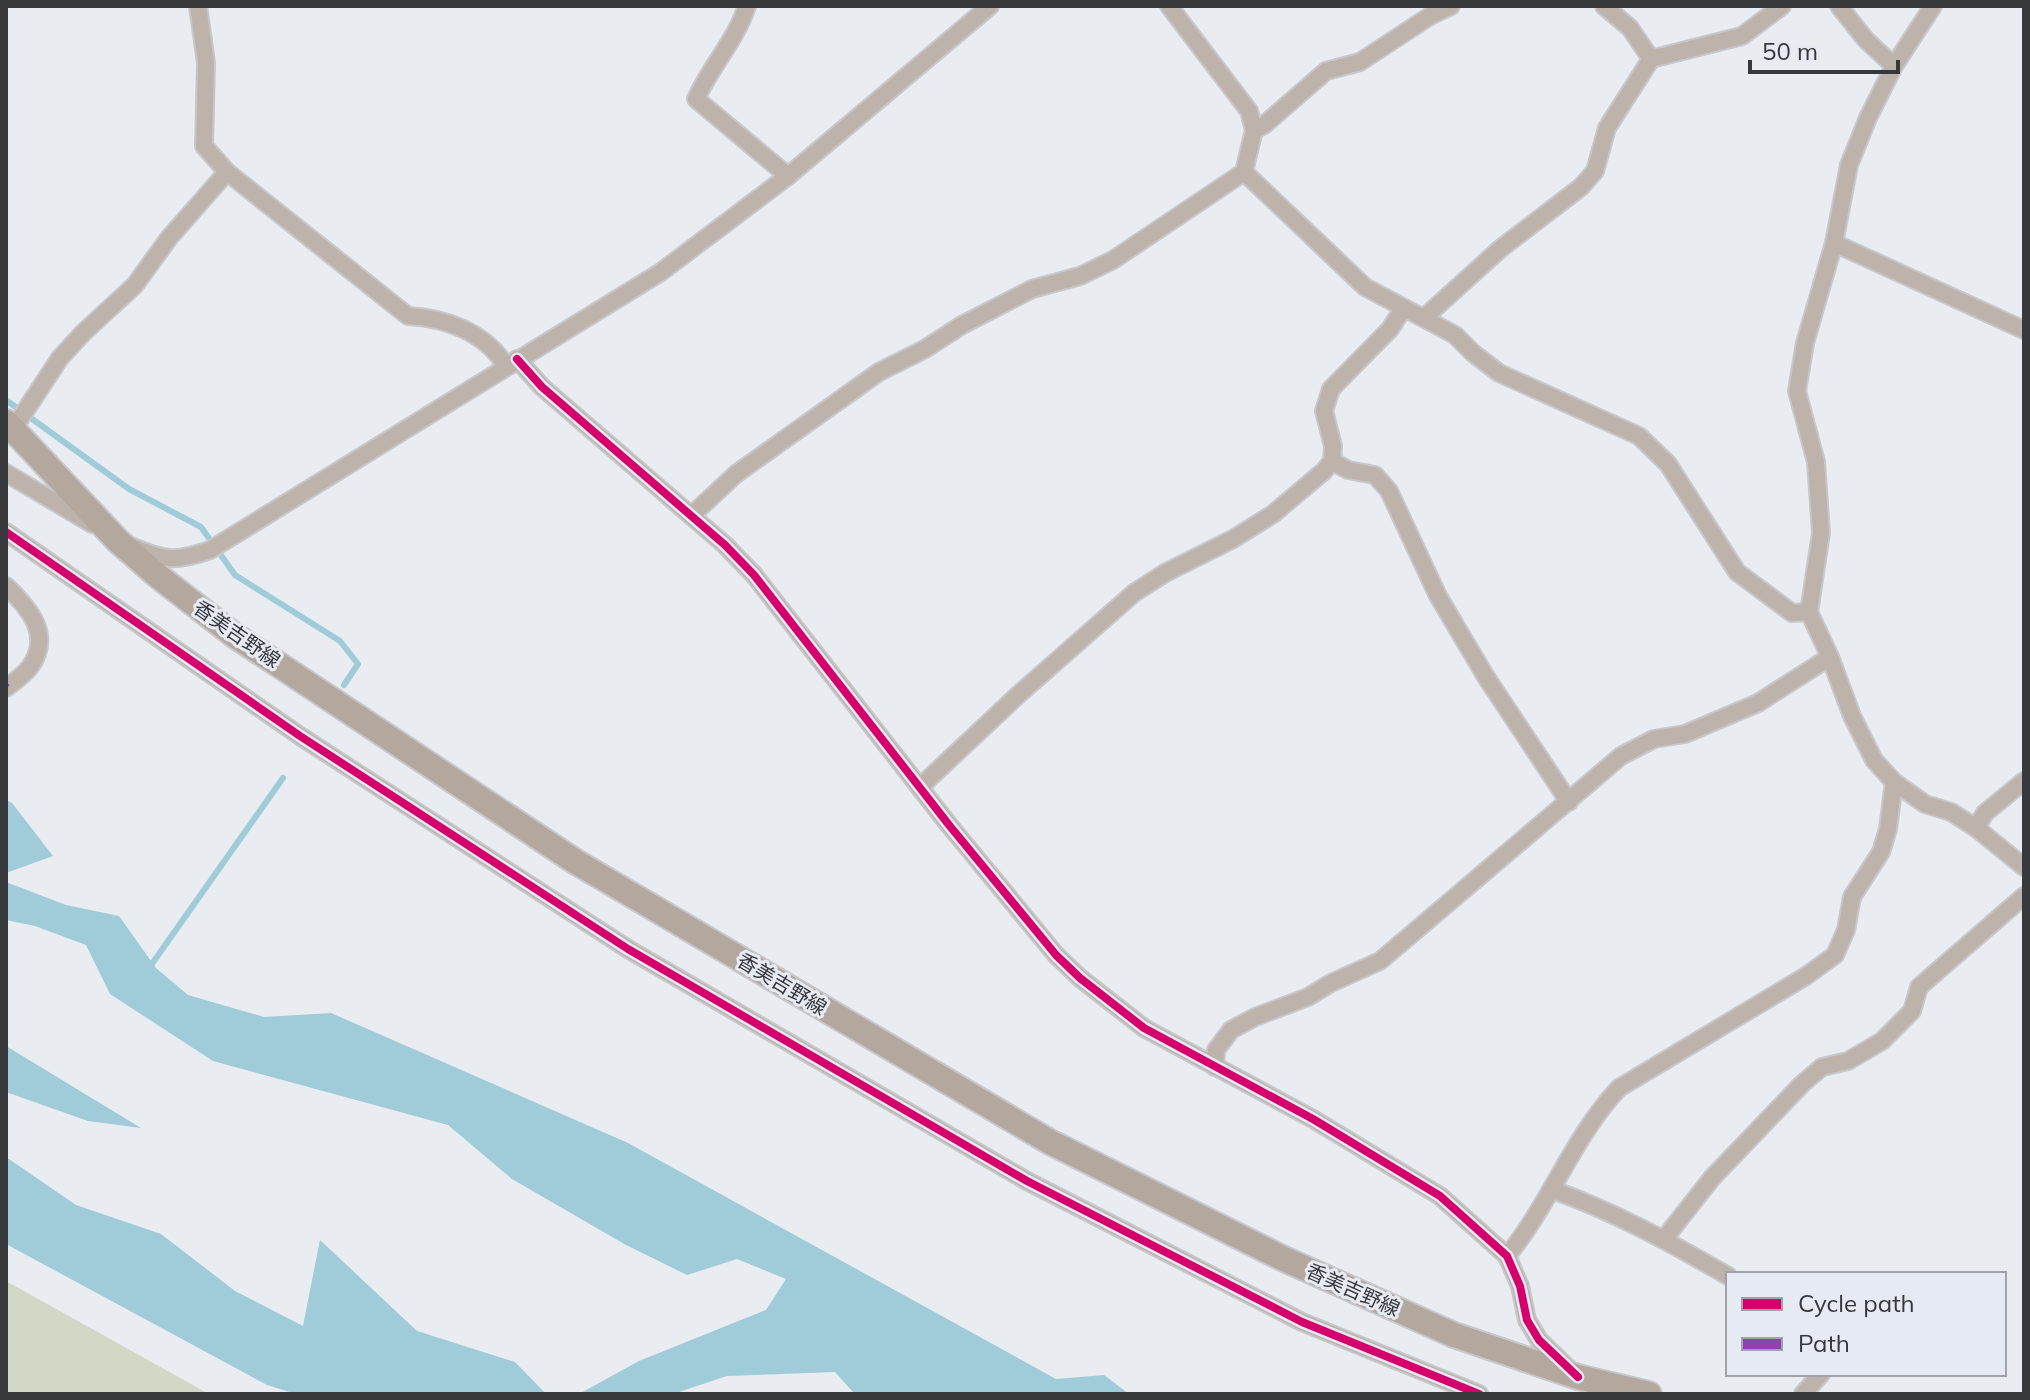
<svg xmlns="http://www.w3.org/2000/svg" width="2030" height="1400" viewBox="0 0 2030 1400" font-family="Mulish,'Noto Sans JP',sans-serif">
<style>
.green{fill:#d1d9c6}
.water{fill:#a0cbd8}
.lines{fill:none;stroke-linecap:round;stroke-linejoin:round}
.stream{stroke:#a0cbd8;stroke-width:6}
.minor-casing{stroke:#c6c8cb;stroke-width:20}
.secondary-casing{stroke:#c6c8cb;stroke-width:28}
.minor{stroke:#bdb3aa;stroke-width:16}
.secondary{stroke:#b3a79e;stroke-width:24}
.quiet{stroke:#8e44ad;stroke-width:6;stroke-dasharray:12 6;stroke-linecap:butt}
.cycleway-casing{stroke:#e6ebf3;stroke-width:13}
.cycleway{stroke:#d6006c;stroke-width:8}
.labels{text-anchor:middle;stroke-width:6;stroke-linejoin:round;paint-order:stroke}
.street-label{font-size:20px;fill:#37383c;stroke:#e6ebf3}
</style>
<rect width="100%" height="100%" fill="#e9ecf0"/>
<path class="green" d="M 6,1281 L 209,1394 L 6,1394 Z"/>
<g class="water">
<path d="M 6,800 L 12,803 L 53,856 L 6,873 Z"/>
<path d="M 6,882 L 66,905 L 119,916 L 156,968 L 188,995 L 264,1017 L 331,1013 L 628,1143 L 1056,1379 L 1104,1375 L 1129,1394 L 865,1394 L 853,1392 L 835,1372 L 727,1376 L 673,1394 L 579,1394 L 639,1361 L 766,1310 L 786,1279 L 737,1259 L 687,1275 L 626,1245 L 512,1179 L 448,1125 L 213,1061 L 110,994 L 86,945 L 35,926 L 6,920 Z"/>
<path d="M 6,1046 L 141,1128 L 88,1121 L 6,1092 Z"/>
<path d="M 6,1157 L 76,1205 L 161,1234 L 235,1291 L 303,1326 L 320,1240 L 417,1331 L 515,1362 L 546,1394 L 296,1394 L 267,1385 L 6,1244 Z"/>
</g>
<g class="lines">
<g class="stream">
<path d="M 6,400 L 129,489 L 201,527 L 235,575 L 340,641 L 358,664 L 344,685"/>
<path d="M 149,968 L 283,778"/>
</g>
<defs>
<g id="minor">
<path d="M 198,6 L 206,63 L 204,146 L 227,172 L 408,316 C 446,318 485,332 506,366"/>
<path d="M 747,6 C 736,40 711,66 696,99 L 788,176"/>
<path d="M 1169,6 L 1249,111 L 1254,130 L 1244,172 L 1365,287 L 1455,335 L 1473,353 L 1499,373 L 1639,436 L 1668,464 L 1737,572 L 1792,613 L 1809,612"/>
<path d="M 1604,6 L 1630,28 L 1651,59"/>
<path d="M 1839,6 L 1866,40 L 1894,66"/>
<path d="M 1933,6 L 1894,66 L 1868,118 L 1849,165 L 1834,243 L 1805,343 L 1797,391 L 1816,462 L 1821,533 L 1809,612 L 1830,657 L 1852,716 L 1874,760 L 1894,782 L 1925,804 L 1951,812 L 1976,828 L 2024,867"/>
<path d="M 1254,130 L 1264,125 L 1326,71 L 1360,62 L 1430,16 L 1451,6"/>
<path d="M 1834,243 L 2024,330"/>
<path d="M 1425,317 L 1500,249 L 1581,187 L 1595,171 L 1607,128 L 1651,59 L 1742,36 L 1782,6"/>
<path d="M 517,359 L 542,387 L 725,545 L 754,575 L 949,825 L 1056,955 L 1080,978 L 1144,1028 L 1313,1119 L 1440,1196 L 1507,1256 L 1520,1286 L 1527,1320 L 1539,1340 L 1571,1371"/>
<path d="M 14,428 L 60,358 L 83,333 L 135,285 L 169,238 L 227,172"/>
<path d="M 1332,461 L 1348,470 L 1375,475 L 1389,491 L 1438,596 L 1486,677 L 1569,802"/>
<path d="M 6,473 L 92,524"/>
<path d="M 691,516 L 736,474 L 879,372 L 925,349 L 962,325 L 1032,289 L 1080,276 L 1113,260 L 1244,172"/>
<path d="M 6,532 L 300,736 L 628,949 L 1027,1181 L 1302,1322 L 1479,1394"/>
<path d="M 133,547 C 165,561 176,562 210,550 L 661,272 L 788,176 L 990,6"/>
<path d="M 6,586 C 29,608 53,635 30,667 C 24,675 14,682 6,688"/>
<path d="M 920,787 L 1018,695 L 1134,593 L 1165,573 L 1233,539 L 1273,514 L 1324,471 L 1332,461 L 1333,446 L 1324,411 L 1331,389 L 1390,329 L 1403,309"/>
<path d="M 1976,828 L 1985,813 L 2024,781"/>
<path d="M 1215,1067 L 1216,1050 L 1231,1030 L 1255,1017 L 1308,997 L 1331,983 L 1380,961 L 1621,756 L 1654,739 L 1685,734 L 1758,703 L 1830,657"/>
<path d="M 1553,1190 C 1615,1212 1671,1243 1728,1276"/>
<path d="M 1664,1239 L 1712,1178 L 1802,1084 L 1822,1067 L 1848,1061 L 1882,1041 L 1912,1011 L 1919,987 L 2024,896"/>
<path d="M 1507,1256 C 1550,1204 1573,1137 1619,1088 L 1806,976 L 1835,955 L 1846,930 L 1852,897 L 1881,852 L 1888,829 L 1894,782"/>
<path d="M 1803,1394 L 1821,1374"/>
</g>
<path id="secondary" d="M 6,422 L 118,541 L 158,576 L 234,635 L 576,862 L 1050,1142 L 1284,1259 L 1454,1335 L 1578,1377 L 1649,1394"/>
</defs>
<use href="#minor" class="minor-casing"/>
<use href="#secondary" class="secondary-casing"/>
<use href="#minor" class="minor"/>
<use href="#secondary" class="secondary"/>
<path class="quiet" d="M 6,685 L 7,687"/>
<defs>
<g id="cycleway">
<path d="M 517,359 L 542,387 L 725,545 L 754,575 L 949,825 L 1056,955 L 1080,978 L 1144,1028 L 1313,1119 L 1440,1196 L 1507,1256 L 1520,1286 L 1527,1320 L 1539,1340 L 1578,1377"/>
<path d="M 6,532 L 300,736 L 628,949 L 1027,1181 L 1302,1322 L 1479,1394"/>
</g>
</defs>
<use href="#cycleway" class="cycleway-casing"/>
<use href="#cycleway" class="cycleway"/>
</g>
<g class="labels">
<g class="street-label">
<text transform="translate(237 634) rotate(35)" y="7">香美吉野線</text>
<text transform="translate(782 984) rotate(31)" y="7">香美吉野線</text>
<text transform="translate(1353 1290) rotate(24)" y="7">香美吉野線</text>
</g>
</g>
<rect width="2030" height="1400" fill="none" stroke="#37383c" stroke-width="16"/>
<rect x="1726" y="1272" width="280" height="104" fill="#e6ebf3" stroke="#a0a3aa" stroke-width="2"/>
<rect x="1742" y="1298" width="40" height="12" fill="#d6006c" stroke="#a0a3aa" stroke-width="2"/>
<text x="1798" y="1312" font-size="24" fill="#37383c">Cycle path</text>
<rect x="1742" y="1338" width="40" height="12" fill="#8e44ad" stroke="#a0a3aa" stroke-width="2"/>
<text x="1798" y="1352" font-size="24" fill="#37383c">Path</text>
<path d="M1750 60v12h148v-12" fill="none" stroke="#37383c" stroke-width="4"/>
<text x="1762" y="60" font-size="24" fill="#37383c" stroke="#e6ebf3" stroke-width="6" paint-order="stroke">50 m</text>
</svg>
